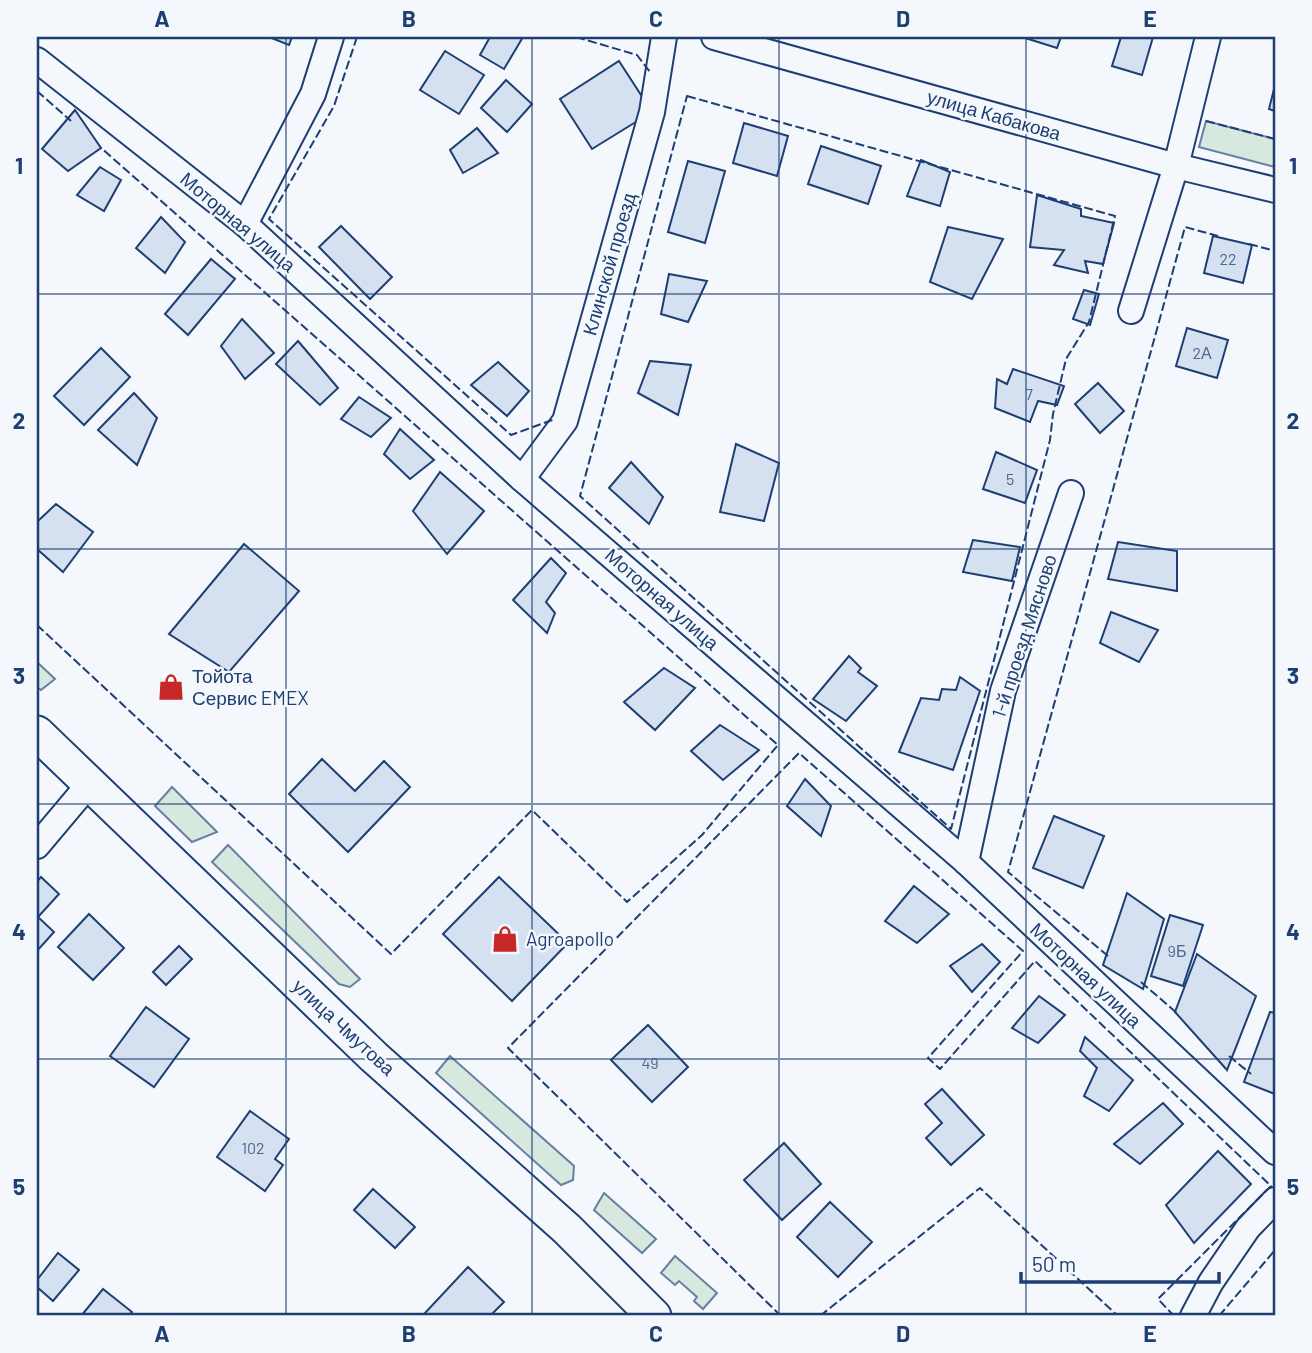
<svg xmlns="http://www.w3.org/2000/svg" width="1312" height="1353" viewBox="0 0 1312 1353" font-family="Barlow,sans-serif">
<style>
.green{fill:#d7e8df;stroke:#687fa3;stroke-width:2}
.building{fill:#d5e0f0;stroke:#1d3f73;stroke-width:2}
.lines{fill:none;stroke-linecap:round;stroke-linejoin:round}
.minor-casing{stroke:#1d3f73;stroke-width:28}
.secondary-casing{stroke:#1d3f73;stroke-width:37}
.minor{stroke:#f4f7fb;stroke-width:24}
.secondary{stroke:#f4f7fb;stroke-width:33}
.fence{stroke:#1d3f73;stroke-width:2;stroke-dasharray:9 3.5;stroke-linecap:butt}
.grid{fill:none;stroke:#1d3f73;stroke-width:2;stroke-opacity:0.55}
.labels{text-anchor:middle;stroke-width:5;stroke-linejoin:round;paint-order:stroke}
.number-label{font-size:16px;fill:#4b6792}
.street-label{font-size:19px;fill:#1d3f73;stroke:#f4f7fb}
.poi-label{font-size:19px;fill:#1d3f73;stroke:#f4f7fb;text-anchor:start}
.neatline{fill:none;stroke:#1d3f73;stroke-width:2.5}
.grid-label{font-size:23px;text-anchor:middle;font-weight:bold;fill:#1d3f73}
</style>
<rect width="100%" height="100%" fill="#f4f7fb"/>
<g class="green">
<path d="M 1206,121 L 1275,139 L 1275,167 L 1199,147 Z"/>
<path d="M 37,662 L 55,679 L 41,690 L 37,687 Z"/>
<path d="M 172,787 L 217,832 L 192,842 L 155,806 Z"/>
<path d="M 228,845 L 360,979 L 350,987 L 339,984 L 212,862 Z"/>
<path d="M 450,1056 L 574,1166 L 573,1180 L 561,1185 L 436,1073 Z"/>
<path d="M 604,1193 L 656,1239 L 642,1253 L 594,1210 Z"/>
<path d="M 675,1256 L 717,1293 L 703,1309 L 694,1301 L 697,1297 L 679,1281 L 675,1285 L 661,1273 Z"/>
</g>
<g class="building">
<path d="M 269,37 L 292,37 L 289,45 Z"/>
<path d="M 490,37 L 523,37 L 504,69 L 480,55 Z"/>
<path d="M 1022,37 L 1061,37 L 1057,48 Z"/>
<path d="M 1121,37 L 1153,37 L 1142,75 L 1112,66 Z"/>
<path d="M 445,51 L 484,75 L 459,114 L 420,90 Z"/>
<path d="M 619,61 L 652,112 L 592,149 L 560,99 Z"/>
<path d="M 506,80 L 532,104 L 507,132 L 481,108 Z"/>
<path d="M 1275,85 L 1275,111 L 1269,109 Z"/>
<path d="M 75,110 L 101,148 L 68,171 L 42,149 Z"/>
<path d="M 744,123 L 788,136 L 777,176 L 733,163 Z"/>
<path d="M 477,128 L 498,153 L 463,173 L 450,150 Z"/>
<path d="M 821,146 L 881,166 L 868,204 L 808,184 Z"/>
<path d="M 921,160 L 950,172 L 940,206 L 907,196 Z"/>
<path d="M 688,161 L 725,171 L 705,243 L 668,232 Z"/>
<path d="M 100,167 L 121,180 L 104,211 L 77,195 Z"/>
<path d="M 1037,195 L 1081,209 L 1081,216 L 1114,223 L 1103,264 L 1085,261 L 1088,273 L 1054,265 L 1064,250 L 1030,247 Z"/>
<path d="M 161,217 L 185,242 L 165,273 L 136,248 Z"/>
<path d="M 341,226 L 392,277 L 370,299 L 319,247 Z"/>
<path d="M 948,227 L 1003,239 L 972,299 L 930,282 Z"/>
<path d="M 1213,236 L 1252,245 L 1243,283 L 1204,273 Z"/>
<path d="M 211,259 L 235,279 L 188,335 L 165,314 Z"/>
<path d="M 669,274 L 707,281 L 688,322 L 661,314 Z"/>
<path d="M 1084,290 L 1099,294 L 1090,325 L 1073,319 Z"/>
<path d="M 242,319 L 274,353 L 245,379 L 221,346 Z"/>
<path d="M 1187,328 L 1228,340 L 1217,378 L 1176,366 Z"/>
<path d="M 298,341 L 338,388 L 320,405 L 276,364 Z"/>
<path d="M 101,348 L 130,377 L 84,425 L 54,396 Z"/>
<path d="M 650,361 L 691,365 L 678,415 L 638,393 Z"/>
<path d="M 498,362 L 529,391 L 507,416 L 471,385 Z"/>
<path d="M 1013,369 L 1064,386 L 1057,405 L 1038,401 L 1030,422 L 995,408 L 997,379 L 1007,384 Z"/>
<path d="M 1098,383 L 1124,411 L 1100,433 L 1075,404 Z"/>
<path d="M 134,393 L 157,418 L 137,465 L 98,430 Z"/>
<path d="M 359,397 L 391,418 L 371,437 L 341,419 Z"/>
<path d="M 400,429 L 434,460 L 410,479 L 384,454 Z"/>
<path d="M 736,444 L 779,463 L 764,521 L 720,512 Z"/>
<path d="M 996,452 L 1037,470 L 1025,503 L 983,489 Z"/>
<path d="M 631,462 L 663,497 L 649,524 L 609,488 Z"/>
<path d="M 440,472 L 484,511 L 447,554 L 413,511 Z"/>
<path d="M 56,504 L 93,532 L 63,572 L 37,549 L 37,522 Z"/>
<path d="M 973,540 L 1020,547 L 1012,581 L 963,572 Z"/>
<path d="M 1118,542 L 1177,551 L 1177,591 L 1108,579 Z"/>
<path d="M 244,544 L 299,591 L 229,672 L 169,634 Z"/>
<path d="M 551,558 L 566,573 L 546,602 L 555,613 L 547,633 L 513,600 Z"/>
<path d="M 1111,612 L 1158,630 L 1139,662 L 1100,643 Z"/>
<path d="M 849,656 L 861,668 L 858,672 L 877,686 L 846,721 L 813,699 Z"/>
<path d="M 664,668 L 695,688 L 655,730 L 624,702 Z"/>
<path d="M 960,677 L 980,691 L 953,770 L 899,752 L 921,698 L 939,700 L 942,689 L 956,690 Z"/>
<path d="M 720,725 L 759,750 L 723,780 L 691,751 Z"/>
<path d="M 322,759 L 355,791 L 384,761 L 410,787 L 348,852 L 289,794 Z"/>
<path d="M 805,779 L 831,806 L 821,836 L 787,806 Z"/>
<path d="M 1054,816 L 1104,836 L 1083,888 L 1033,868 Z"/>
<path d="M 41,877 L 59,894 L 38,917 L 54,932 L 37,951 L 37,882 Z"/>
<path d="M 499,877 L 568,943 L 512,1001 L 443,934 Z"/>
<path d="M 914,886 L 949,914 L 917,943 L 885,921 Z"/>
<path d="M 1127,893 L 1164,919 L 1143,989 L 1103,965 Z"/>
<path d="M 89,914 L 124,948 L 93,980 L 58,947 Z"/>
<path d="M 1170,915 L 1203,925 L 1183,986 L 1151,976 Z"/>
<path d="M 982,944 L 1000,962 L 972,992 L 950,966 Z"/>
<path d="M 179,946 L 192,959 L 166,985 L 153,972 Z"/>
<path d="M 1197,954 L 1256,996 L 1227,1070 L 1175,1012 Z"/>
<path d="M 1039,996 L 1065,1015 L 1038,1043 L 1012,1028 Z"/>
<path d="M 146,1007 L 189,1039 L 154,1087 L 110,1056 Z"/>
<path d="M 1270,1012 L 1275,1013 L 1275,1094 L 1244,1082 Z"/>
<path d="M 648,1025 L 688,1067 L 652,1102 L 611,1060 Z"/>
<path d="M 1085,1037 L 1133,1080 L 1109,1111 L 1084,1096 L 1097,1068 L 1080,1051 Z"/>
<path d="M 942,1089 L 984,1135 L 951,1165 L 926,1138 L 942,1123 L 925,1104 Z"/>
<path d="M 1163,1103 L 1183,1124 L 1140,1164 L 1114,1144 Z"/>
<path d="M 250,1111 L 289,1139 L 275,1159 L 283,1165 L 265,1191 L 217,1157 Z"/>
<path d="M 784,1143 L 821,1184 L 782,1220 L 744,1180 Z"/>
<path d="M 1218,1151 L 1251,1184 L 1194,1243 L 1166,1205 Z"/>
<path d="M 373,1189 L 415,1227 L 395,1248 L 354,1210 Z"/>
<path d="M 830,1202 L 872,1242 L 838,1277 L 797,1237 Z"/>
<path d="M 58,1253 L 79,1270 L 53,1301 L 37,1287 L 37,1280 Z"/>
<path d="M 468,1267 L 504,1302 L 490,1316 L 428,1316 L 425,1313 Z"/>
<path d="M 103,1289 L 132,1312 L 128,1316 L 81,1316 Z"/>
</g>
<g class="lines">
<defs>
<g id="minor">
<path d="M 714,37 L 1176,166 L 1275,190"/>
<path d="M 37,60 L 245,224 L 522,479 L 966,862 L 1275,1152"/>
<path d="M 245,224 L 313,94 L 331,37"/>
<path d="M 1131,311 L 1176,166 L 1208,37"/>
<path d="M 522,479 L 565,421 L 652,112 L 664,37"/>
<path d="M 37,846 L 90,783"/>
<path d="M 966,862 L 1003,691 L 1071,493"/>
<path d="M 1193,1316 L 1211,1282 L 1248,1228 L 1275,1200"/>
</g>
<path id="secondary" d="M 37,733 L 374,1057 L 567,1229 L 654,1316"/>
</defs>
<use href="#minor" class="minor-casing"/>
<use href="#secondary" class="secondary-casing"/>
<use href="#minor" class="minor"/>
<use href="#secondary" class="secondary"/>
<g class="fence">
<path d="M 357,37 L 334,106 L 269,219 L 511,435 L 555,419"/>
<path d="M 576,37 L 637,55 L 650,72"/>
<path d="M 37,91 L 71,121"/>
<path d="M 687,96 L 1115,216 L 1089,322 L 1066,359 L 1053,414 L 1050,440 L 951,829 L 580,496 Z"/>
<path d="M 1206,121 L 1275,139"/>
<path d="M 1249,244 L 1275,251"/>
<path d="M 37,625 L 391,954 L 532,810 L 627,902 L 702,835 L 778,745 L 100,147"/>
<path d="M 1108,956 L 1008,872 L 1185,227 L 1218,236"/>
<path d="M 1141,982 L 1178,1014"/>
<path d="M 1229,1056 L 1251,1074"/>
<path d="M 781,1316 L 508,1048 L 799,753 L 1023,951 L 928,1058 L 940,1069 L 1035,961 L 1271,1186 L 1158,1299 L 1174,1316"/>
<path d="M 820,1316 L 980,1188 L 1118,1316"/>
<path d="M 1219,1316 L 1275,1250"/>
</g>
</g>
<path class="grid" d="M 286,37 L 286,1316M 532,37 L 532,1316M 779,37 L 779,1316M 1026,37 L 1026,1316M 37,294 L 1275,294M 37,549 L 1275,549M 37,804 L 1275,804M 37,1059 L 1275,1059"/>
<defs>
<symbol id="shop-bare" viewBox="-9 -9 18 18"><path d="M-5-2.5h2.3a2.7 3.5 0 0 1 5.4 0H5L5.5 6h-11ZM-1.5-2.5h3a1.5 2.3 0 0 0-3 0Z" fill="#c62828" stroke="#f4f7fb" stroke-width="2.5" paint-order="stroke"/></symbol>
</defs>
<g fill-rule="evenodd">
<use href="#shop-bare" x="152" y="668" width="38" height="38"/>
<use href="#shop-bare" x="486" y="920" width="38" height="38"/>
</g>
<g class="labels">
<g class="number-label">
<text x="1228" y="265">22</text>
<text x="1202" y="359">2А</text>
<text x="1029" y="400">7</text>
<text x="1010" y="485">5</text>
<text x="1177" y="957">9Б</text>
<text x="650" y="1069">49</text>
<text x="253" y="1154">102</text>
</g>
<g class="street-label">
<text transform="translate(994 115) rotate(16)" y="7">улица Кабакова</text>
<text transform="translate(238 222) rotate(40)" y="7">Моторная улица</text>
<text transform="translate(609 264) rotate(-74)" y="7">Клинской проезд</text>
<text transform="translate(662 599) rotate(41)" y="7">Моторная улица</text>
<text transform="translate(1024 636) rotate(-72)" y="7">1-й проезд Мясново</text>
<text transform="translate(1086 975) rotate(43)" y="7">Моторная улица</text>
<text transform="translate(344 1027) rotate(43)" y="7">улица Чмутова</text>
</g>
<g class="poi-label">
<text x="192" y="683">Тойота<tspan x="192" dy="22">Сервис EMEX</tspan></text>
<text x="526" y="946">Agroapollo</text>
</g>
</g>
<rect width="1312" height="1353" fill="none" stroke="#f4f7fb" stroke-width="77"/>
<path d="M1021 1272v10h198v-10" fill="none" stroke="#1d3f73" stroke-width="3.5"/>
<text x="1032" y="1272" font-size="21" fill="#1d3f73" stroke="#f4f7fb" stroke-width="5" paint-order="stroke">50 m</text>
<rect x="38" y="38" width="1236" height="1276" class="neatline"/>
<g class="grid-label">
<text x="162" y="27">A</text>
<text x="409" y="27">B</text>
<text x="656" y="27">C</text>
<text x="903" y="27">D</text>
<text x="1150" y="27">E</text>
<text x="19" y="174">1</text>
<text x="1293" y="174">1</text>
<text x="19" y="429">2</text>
<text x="1293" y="429">2</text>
<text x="19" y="684">3</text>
<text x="1293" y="684">3</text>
<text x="19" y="940">4</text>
<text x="1293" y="940">4</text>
<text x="19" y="1195">5</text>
<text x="1293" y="1195">5</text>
<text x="162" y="1342">A</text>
<text x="409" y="1342">B</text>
<text x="656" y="1342">C</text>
<text x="903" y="1342">D</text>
<text x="1150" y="1342">E</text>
</g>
</svg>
